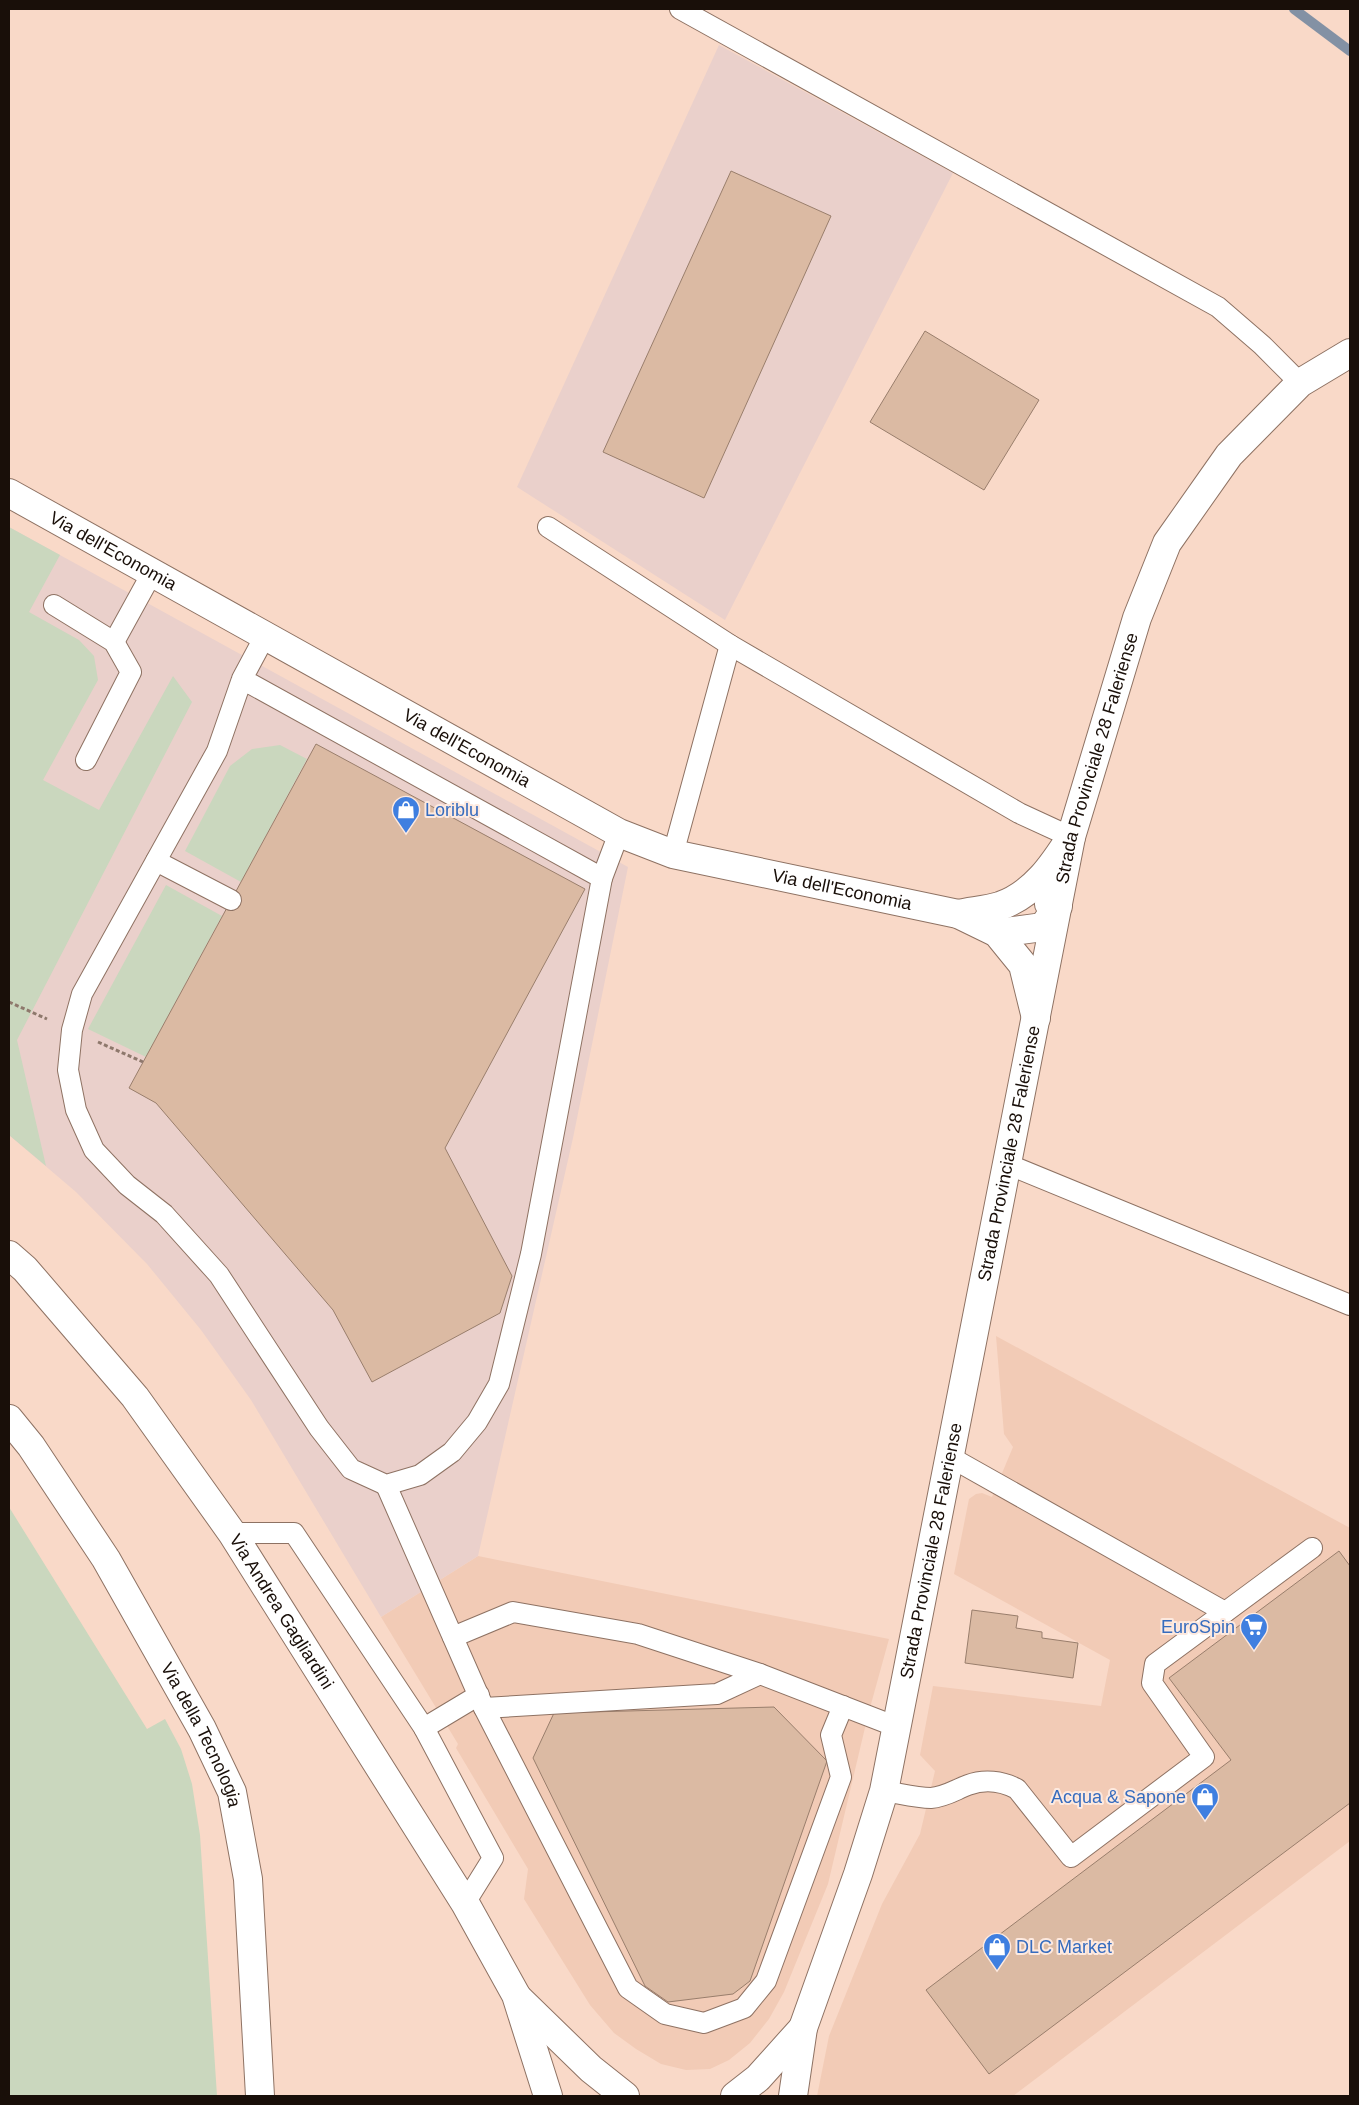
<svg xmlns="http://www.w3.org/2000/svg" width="1359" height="2105" viewBox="0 0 1359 2105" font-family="Helvetica,sans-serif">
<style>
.built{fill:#f2cbb6}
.industrial{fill:#ead0cb}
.green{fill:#cad7be}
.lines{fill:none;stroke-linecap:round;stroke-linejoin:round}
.stream{stroke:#8391a4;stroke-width:10}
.building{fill:#dbbaa3;stroke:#997e6c}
.service-casing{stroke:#8e7263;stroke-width:22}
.minor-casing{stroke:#8e7263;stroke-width:30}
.secondary-casing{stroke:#8e7263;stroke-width:30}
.path{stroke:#8e786c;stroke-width:3;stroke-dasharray:4 2.5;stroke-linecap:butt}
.service{stroke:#fff;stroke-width:20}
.minor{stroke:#fff;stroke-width:28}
.secondary{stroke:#fff;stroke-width:28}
.labels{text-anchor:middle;stroke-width:4;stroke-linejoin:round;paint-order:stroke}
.street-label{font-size:18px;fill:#190f09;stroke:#fde9df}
.shop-label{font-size:18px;fill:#366cbe;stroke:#fde9df;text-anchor:start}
</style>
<rect width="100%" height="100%" fill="#f9d9c8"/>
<g class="built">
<path d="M 996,1336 L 1350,1528 L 1350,1841 L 1013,2096 L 817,2096 L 829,2036 L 882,1904 L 920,1834 L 935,1771 L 920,1755 L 933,1686 L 1101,1706 L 1110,1660 L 954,1574 L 969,1499 L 976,1494 L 982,1493 L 992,1497 L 1013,1447 L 1004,1434 Z"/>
<path d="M 478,1556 L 889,1639 L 868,1715 L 828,1884 L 784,1992 L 769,2019 L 750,2043 L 729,2060 L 710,2069 L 686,2070 L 661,2064 L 636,2049 L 614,2033 L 590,2005 L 524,1899 L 528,1869 L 456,1748 L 458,1744 L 381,1617 Z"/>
</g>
<g class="industrial">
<path d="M 719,45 L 953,173 L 725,620 L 517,487 Z"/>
<path d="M 9,527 L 628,867 L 573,1138 L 478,1556 L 381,1617 L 251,1400 L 201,1330 L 147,1264 L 76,1192 L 9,1135 Z"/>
</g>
<g class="green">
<path d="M 9,527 L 60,555 L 29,612 L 79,640 L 94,656 L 98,680 L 43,780 L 99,810 L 173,676 L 192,702 L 17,1040 L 46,1166 L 9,1135 Z"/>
<path d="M 280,745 L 307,759 L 241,882 L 185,851 L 230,766 L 252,749 Z"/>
<path d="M 166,885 L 222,916 L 146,1057 L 88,1029 Z"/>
<path d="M 9,1507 L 147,1729 L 165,1719 L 181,1749 L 192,1784 L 200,1835 L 217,2096 L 9,2096 Z"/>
</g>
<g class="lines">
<path class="stream" d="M 1294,9 L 1350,51"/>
</g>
<g class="building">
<path d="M 731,171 L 831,216 L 704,498 L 603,452 Z"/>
<path d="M 925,331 L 1039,400 L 984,490 L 870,422 Z"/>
<path d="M 316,744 L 585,889 L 445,1148 L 512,1276 L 500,1313 L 372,1382 L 333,1310 L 156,1103 L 129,1088 Z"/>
<path d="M 1339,1551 L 1350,1566 L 1350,1803 L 989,2074 L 926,1990 L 1231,1760 L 1169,1678 Z"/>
<path d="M 972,1610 L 1018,1616 L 1016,1628 L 1042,1632 L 1042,1638 L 1078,1643 L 1073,1678 L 965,1663 Z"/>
<path d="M 774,1707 L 827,1761 L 750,1981 L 733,1994 L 668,2002 L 645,1986 L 533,1758 L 554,1713 Z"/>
</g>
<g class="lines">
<defs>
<g id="service">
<path d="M 680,9 L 1218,307 L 1262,345 L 1300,383"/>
<path d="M 548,527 L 730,645 L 1019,813 L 1071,837"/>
<path d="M 54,605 L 114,642 L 131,672 L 86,760"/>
<path d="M 114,642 L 152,573"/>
<path d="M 242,679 L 602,878 L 531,1254 L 499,1384 L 477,1422 L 452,1452 L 420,1475 L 386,1485 L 351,1469 L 319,1428 L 219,1275 L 164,1214 L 127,1185 L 94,1150 L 76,1110 L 68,1070 L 72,1030 L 82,994 L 217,751 L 242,679 L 265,636"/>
<path d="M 673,854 L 730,645"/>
<path d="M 156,861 L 231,900"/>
<path d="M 602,878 L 619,833"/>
<path d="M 1007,1164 L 1350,1305"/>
<path d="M 950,1457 L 1225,1612"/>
<path d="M 386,1485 L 484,1708 L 628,1988 L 665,2014 L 704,2023 L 744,2008 L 766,1981 L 841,1777 L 831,1735 L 843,1706"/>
<path d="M 232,1533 L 294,1533 L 424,1728 L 493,1858 L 465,1903"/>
<path d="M 453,1637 L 513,1612 L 638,1634 L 760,1674 L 717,1694 L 484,1708"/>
<path d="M 760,1674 L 897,1727"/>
<path d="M 424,1728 L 479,1695"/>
<path d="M 884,1791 C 898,1793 916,1798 931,1798 C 945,1797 955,1790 968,1785 C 984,1779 1002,1781 1017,1789 L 1071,1857 L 1204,1757 L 1152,1683 L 1155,1664 L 1312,1548"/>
</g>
<g id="minor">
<path id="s1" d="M 9,493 L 619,833 L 673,854 L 958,914 L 997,933 L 1023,965 L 1036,1018"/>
<path d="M 958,914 C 972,911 987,910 1000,906 C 1034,894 1053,865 1071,837"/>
<path d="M 997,933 L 1043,927 L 1058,906 L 1049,904"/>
<path id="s2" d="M 9,1419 L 31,1446 L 106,1559 L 202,1729 L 232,1792 L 248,1879 L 260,2096"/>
</g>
<g id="secondary">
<path id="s3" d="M 9,1255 L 25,1269 L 135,1397 L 232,1533 L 465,1903 L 516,1995 L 548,2096"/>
<path d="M 518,1998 L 591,2069 L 625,2096"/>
<path d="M 735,2096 L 758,2078 L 803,2028"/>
<path id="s4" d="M 793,2096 L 803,2028 L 858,1874 L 884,1791 L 1071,837 L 1137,618 L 1167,543 L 1229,455 L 1300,383 L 1350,353"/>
</g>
</defs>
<use href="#service" class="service-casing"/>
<use href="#minor" class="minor-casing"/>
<use href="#secondary" class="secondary-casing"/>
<g class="path">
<path d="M 9,1002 L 47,1019"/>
<path d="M 98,1042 L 143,1062"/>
</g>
<use href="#service" class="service"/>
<use href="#minor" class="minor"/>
<use href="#secondary" class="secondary"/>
</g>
<defs>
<symbol id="shop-pin" viewBox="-11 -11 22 30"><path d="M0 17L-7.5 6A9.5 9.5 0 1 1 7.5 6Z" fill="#3f7fe0" stroke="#fde9df"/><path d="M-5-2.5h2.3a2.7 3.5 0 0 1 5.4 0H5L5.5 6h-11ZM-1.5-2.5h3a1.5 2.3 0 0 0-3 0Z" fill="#fff"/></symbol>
<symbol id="supermarket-pin" viewBox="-11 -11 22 30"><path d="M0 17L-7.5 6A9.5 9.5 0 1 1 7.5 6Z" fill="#3f7fe0" stroke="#fde9df"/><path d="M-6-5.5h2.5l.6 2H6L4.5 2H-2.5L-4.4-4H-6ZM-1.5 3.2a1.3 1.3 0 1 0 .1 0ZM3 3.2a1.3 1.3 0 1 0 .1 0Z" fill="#fff"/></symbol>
</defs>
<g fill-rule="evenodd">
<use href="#shop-pin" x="390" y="794" width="32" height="43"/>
<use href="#supermarket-pin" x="1238" y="1611" width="32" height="43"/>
<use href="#shop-pin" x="1189" y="1781" width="32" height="43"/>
<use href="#shop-pin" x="981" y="1931" width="32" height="43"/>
</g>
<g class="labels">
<g class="street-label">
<text dy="6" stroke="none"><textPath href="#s1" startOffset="119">Via dell'Economia</textPath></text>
<text dy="6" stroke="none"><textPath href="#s1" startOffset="524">Via dell'Economia</textPath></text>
<text dy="6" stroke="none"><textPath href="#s4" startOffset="1374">Strada Provinciale 28 Faleriense</textPath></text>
<text dy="6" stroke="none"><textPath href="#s1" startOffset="929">Via dell'Economia</textPath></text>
<text dy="6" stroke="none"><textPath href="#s4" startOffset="969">Strada Provinciale 28 Faleriense</textPath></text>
<text dy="6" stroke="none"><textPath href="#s4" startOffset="564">Strada Provinciale 28 Faleriense</textPath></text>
<text dy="6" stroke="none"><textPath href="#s3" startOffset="450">Via Andrea Gagliardini</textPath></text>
<text dy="6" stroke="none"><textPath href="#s2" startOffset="371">Via della Tecnologia</textPath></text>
</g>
<g class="shop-label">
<text x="425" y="816">Loriblu</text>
<text x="1235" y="1633" text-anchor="end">EuroSpin</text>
<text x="1186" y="1803" text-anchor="end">Acqua &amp; Sapone</text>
<text x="1016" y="1953">DLC Market</text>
</g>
</g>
<rect width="1359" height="2105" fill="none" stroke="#190f09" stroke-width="20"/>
</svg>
